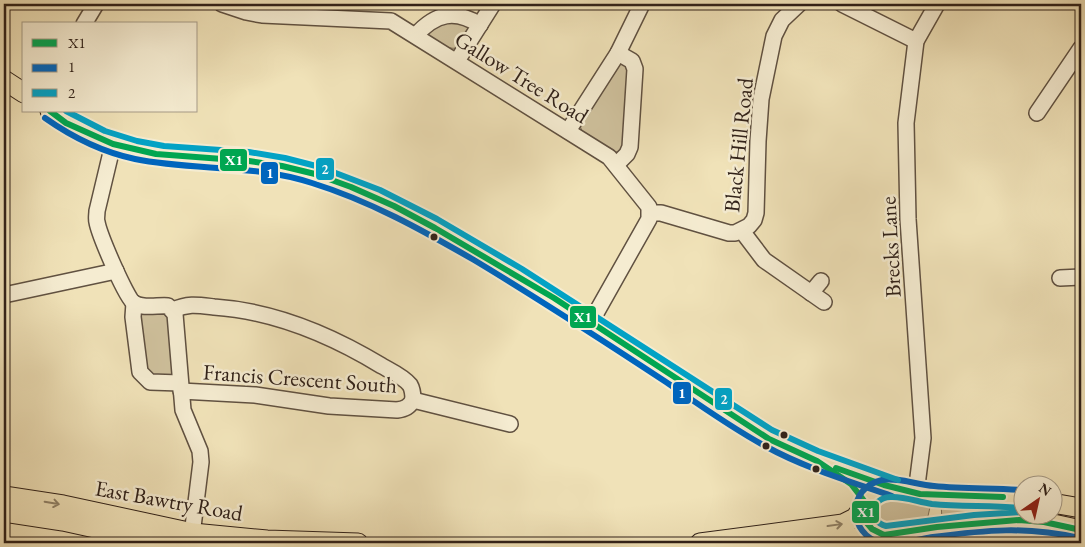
<svg xmlns="http://www.w3.org/2000/svg" width="1085" height="547" viewBox="0 0 1085 547" font-family="'EB Garamond',serif">
<style>
.green{fill:#cfc19d;stroke:#80715b}
.lines{fill:none;stroke-linecap:round;stroke-linejoin:round}
.minor-casing{stroke:#605141;stroke-width:18}
.major-casing{stroke:#302119;stroke-width:21}
.minor{stroke:#f5ecd1;stroke-width:15}
.major{stroke:#f0e2b8;stroke-width:19}
.bus-1-casing{stroke:#f5ecd1;stroke-width:10}
.bus-2-casing{stroke:#f5ecd1;stroke-width:10}
.bus-3-casing{stroke:#f5ecd1;stroke-width:10}
.bus-1{stroke:#00a651;stroke-width:6}
.bus-2{stroke:#0065bd;stroke-width:6}
.bus-3{stroke:#02a2c5;stroke-width:6}
.oneway{stroke:#908268}
.bus-dot{fill:#302119;stroke:#f5ecd1;stroke-width:2}
.labels{text-anchor:middle;stroke-width:5;stroke-linejoin:round;paint-order:stroke}
.street-label{font-size:22px;fill:#302119;stroke:#f5ecd1}
.line-badge{stroke:#f5ecd1;stroke-width:2}
.badge-label{font-size:14px;text-anchor:middle;font-weight:bold;fill:#fff}
</style>
<rect width="100%" height="100%" fill="#f0e2b8"/>
<filter id="stains"><feTurbulence type="fractalNoise" baseFrequency=".004" numOctaves="4"/><feColorMatrix values="0 0 0 0 .2 0 0 0 0 .09 0 0 0 0 .02 0 0 0 .5 -.17"/></filter>
<radialGradient id="worn" r=".72"><stop offset=".6" stop-color="#630" stop-opacity="0"/><stop offset="1" stop-color="#630" stop-opacity=".3"/></radialGradient>
<g class="green">
<path d="M 450,19 L 471,27 L 457,48 C 446,50 438,42 429,36 L 428,31 Z"/>
<path d="M 618,62 L 629,64 L 625,144 L 618,152 L 612,151 L 582,131 L 579,123 Z"/>
<path d="M 146,310 L 171,314 L 173,377 L 147,375 L 137,315 Z"/>
<path d="M 886,495 L 925,501 L 930,507 L 928,516 L 923,522 C 905,525 879,534 873,511 L 877,501 Z"/>
<path d="M 941,503 L 1022,505 L 1022,514 L 1052,514 L 1053,509 L 1081,515 L 1081,524 L 942,520 Z"/>
</g>
<g class="lines">
<defs>
<g id="minor">
<path d="M 222,4 L 246,12 L 262,15 L 391,21 L 609,157 L 649,207 L 649,219 L 591,322"/>
<path d="M 842,4 L 916,41"/>
<path d="M 84,24 L 96,4"/>
<path d="M 416,35 C 436,13 455,9 480,25"/>
<path d="M 457,61 L 493,4"/>
<path d="M 1037,113 L 1081,48"/>
<path d="M 568,131 L 618,53 L 642,4"/>
<path d="M 113,144 L 97,211 C 97,214 96,219 97,222 C 99,234 126,298 134,303 C 143,309 158,305 168,306 L 175,314 L 183,410 L 200,451 L 201,462 L 191,543"/>
<path d="M 616,165 L 627,154 L 630,147 L 635,69 L 632,61 L 618,53"/>
<path d="M 650,213 L 661,213 L 729,233 L 735,233 L 749,226 L 754,220 L 756,213 L 758,141 L 761,99 L 774,36 L 782,20 L 799,4"/>
<path d="M 742,231 L 764,260 L 824,302"/>
<path d="M 1060,278 L 1081,277"/>
<path d="M 811,293 L 821,281"/>
<path d="M 4,295 L 116,271"/>
<path d="M 134,303 L 133,317 L 140,372 L 150,382 L 180,383"/>
<path d="M 173,310 C 188,303 198,305 214,307 C 274,311 331,335 382,366 C 391,371 404,377 410,385 C 413,390 413,395 413,400"/>
<path d="M 181,391 L 255,395 L 329,406 L 397,410 C 405,409 409,407 413,400"/>
<path d="M 413,400 L 510,424"/>
<path d="M 916,493 L 923,438 L 908,219 L 906,123 L 916,41 L 937,4"/>
<path d="M 1081,543 L 1081,541"/>
</g>
<g id="major">
<path d="M 4,80 L 24,93"/>
<path d="M 50,111 C 75,129 105,143 135,150 C 172,158 211,157 248,161 C 271,163 295,168 317,175 C 371,193 421,219 470,248 C 534,285 596,325 657,366 C 694,390 730,416 768,438 C 808,460 852,473 895,488"/>
<path d="M 4,496 L 63,505 L 193,533 L 267,540 L 358,543"/>
<path d="M 1052,503 L 1081,508"/>
<path d="M 4,512 L 63,521 L 163,543"/>
<path d="M 884,535 C 880,533 874,531 871,528 C 859,515 864,496 880,490 C 896,484 916,494 933,495 C 963,497 993,496 1022,499"/>
<path d="M 700,543 L 843,524 L 855,518 L 864,506"/>
<path d="M 822,543 L 937,527 L 1019,520 L 1044,522 L 1081,530"/>
</g>
</defs>
<use href="#minor" class="minor-casing"/>
<use href="#major" class="major-casing"/>
<use href="#minor" class="minor"/>
<use href="#major" class="major"/>
<defs>
<g id="bus-1">
<path d="M 50,111 L 66,123 L 113,144 L 156,154 L 249,161 L 282,166 L 315,174 L 351,187 L 394,206 L 435,228 L 554,298 L 769,439 L 817,461 L 851,484 L 865,502 L 866,522 L 872,529 L 884,535 L 937,527 L 1019,520 L 1044,522 L 1081,530"/>
<path d="M 836,468 L 884,485 L 920,494 L 1003,497"/>
</g>
<g id="bus-2">
<path d="M 45,118 C 72,137 102,152 135,159 C 194,171 255,164 312,183 C 370,201 422,230 474,260 C 539,299 602,340 666,382 C 698,404 730,427 765,446 C 805,468 849,481 892,496"/>
<path d="M 881,543 C 848,534 846,488 882,480 C 899,477 917,485 934,486 C 964,489 993,488 1022,490"/>
<path d="M 895,543 C 908,542 921,539 933,537 C 985,530 1027,526 1079,538"/>
</g>
<g id="bus-3">
<path d="M 66,111 L 105,131 L 137,141 L 164,146 L 249,152 L 285,158 L 320,167 L 380,190 L 437,219 L 522,269 L 772,430 L 818,451 L 898,480"/>
<path d="M 1021,508 C 992,505 962,507 932,504 C 918,502 904,496 890,497 C 871,498 867,521 886,526 L 974,515 L 1022,512"/>
</g>
</defs>
<use href="#bus-1" class="bus-1-casing"/>
<use href="#bus-2" class="bus-2-casing"/>
<use href="#bus-3" class="bus-3-casing"/>
<use href="#bus-1" class="bus-1"/>
<use href="#bus-2" class="bus-2"/>
<use href="#bus-3" class="bus-3"/>
</g>
<defs><path id="oneway-shaft" d="M-6 0H5M1.5-3L5.5 0L1.5 3" fill="none" stroke-width="1.6" stroke-linecap="round" stroke-linejoin="round" transform="scale(1.25)"/></defs>
<g class="oneway">
<use href="#oneway-shaft" transform="translate(52 503) rotate(10)"/>
<use href="#oneway-shaft" transform="translate(835 525) rotate(-8)"/>
</g>
<g class="bus-dot">
<circle cx="434" cy="237" r="4.5"/>
<circle cx="784" cy="435" r="4.5"/>
<circle cx="766" cy="446" r="4.5"/>
<circle cx="816" cy="469" r="4.5"/>
</g>
<g class="labels">
<g class="street-label">
<text transform="translate(522 77) rotate(32)" y="8">Gallow Tree Road</text>
<text transform="translate(738 145) rotate(-84)" y="8">Black Hill Road</text>
<text transform="translate(890 247) rotate(-93)" y="8">Brecks Lane</text>
<text transform="translate(300 378) rotate(4)" y="8">Francis Crescent South</text>
<text transform="translate(169 500) rotate(10)" y="8">East Bawtry Road</text>
</g>
</g>
<g class="line-badge">
<rect x="219" y="148" width="29" height="24" rx="5" fill="#00a651"/>
<rect x="315" y="157" width="20" height="24" rx="5" fill="#02a2c5"/>
<rect x="260" y="161" width="19" height="24" rx="5" fill="#0065bd"/>
<rect x="569" y="305" width="28" height="24" rx="5" fill="#00a651"/>
<rect x="672" y="381" width="20" height="24" rx="5" fill="#0065bd"/>
<rect x="714" y="387" width="19" height="24" rx="5" fill="#02a2c5"/>
<rect x="851" y="500" width="29" height="24" rx="5" fill="#00a651"/>
</g>
<g class="badge-label">
<text x="234" y="165">X1</text>
<text x="325" y="174">2</text>
<text x="270" y="178">1</text>
<text x="583" y="322">X1</text>
<text x="682" y="398">1</text>
<text x="724" y="404">2</text>
<text x="866" y="517">X1</text>
</g>
<rect width="1085" height="547" fill="none" stroke="#f0e2b8" stroke-width="20"/>
<rect x="5" y="5" width="1075" height="537" fill="none" stroke="#302119" stroke-width="2.5"/>
<rect x="10" y="10" width="1065" height="527" fill="none" stroke="#302119"/>
<rect x="22" y="22" width="175" height="90" fill="#f5ecd1" stroke="#a69b87"/>
<rect x="32" y="39" width="25" height="8" fill="#00a651" stroke="#a69b87"/>
<text x="68" y="48" font-size="15" fill="#302119">X1</text>
<rect x="32" y="64" width="25" height="8" fill="#0065bd" stroke="#a69b87"/>
<text x="68" y="72" font-size="15" fill="#302119">1</text>
<rect x="32" y="89" width="25" height="8" fill="#02a2c5" stroke="#a69b87"/>
<text x="68" y="98" font-size="15" fill="#302119">2</text>
<g transform="translate(1038 500) rotate(34)"><circle r="24" fill="#f5ecd1" stroke="#a69b87"/>
<path d="M0-4L9 19L0 12L-9 19Z" fill="#8f2418"/>
<text y="-8" font-size="14" font-weight="bold" text-anchor="middle" fill="#302119">N</text>
</g>
<rect width="100%" height="100%" filter="url(#stains)"/>
<rect width="100%" height="100%" fill="url(#worn)"/>
</svg>
